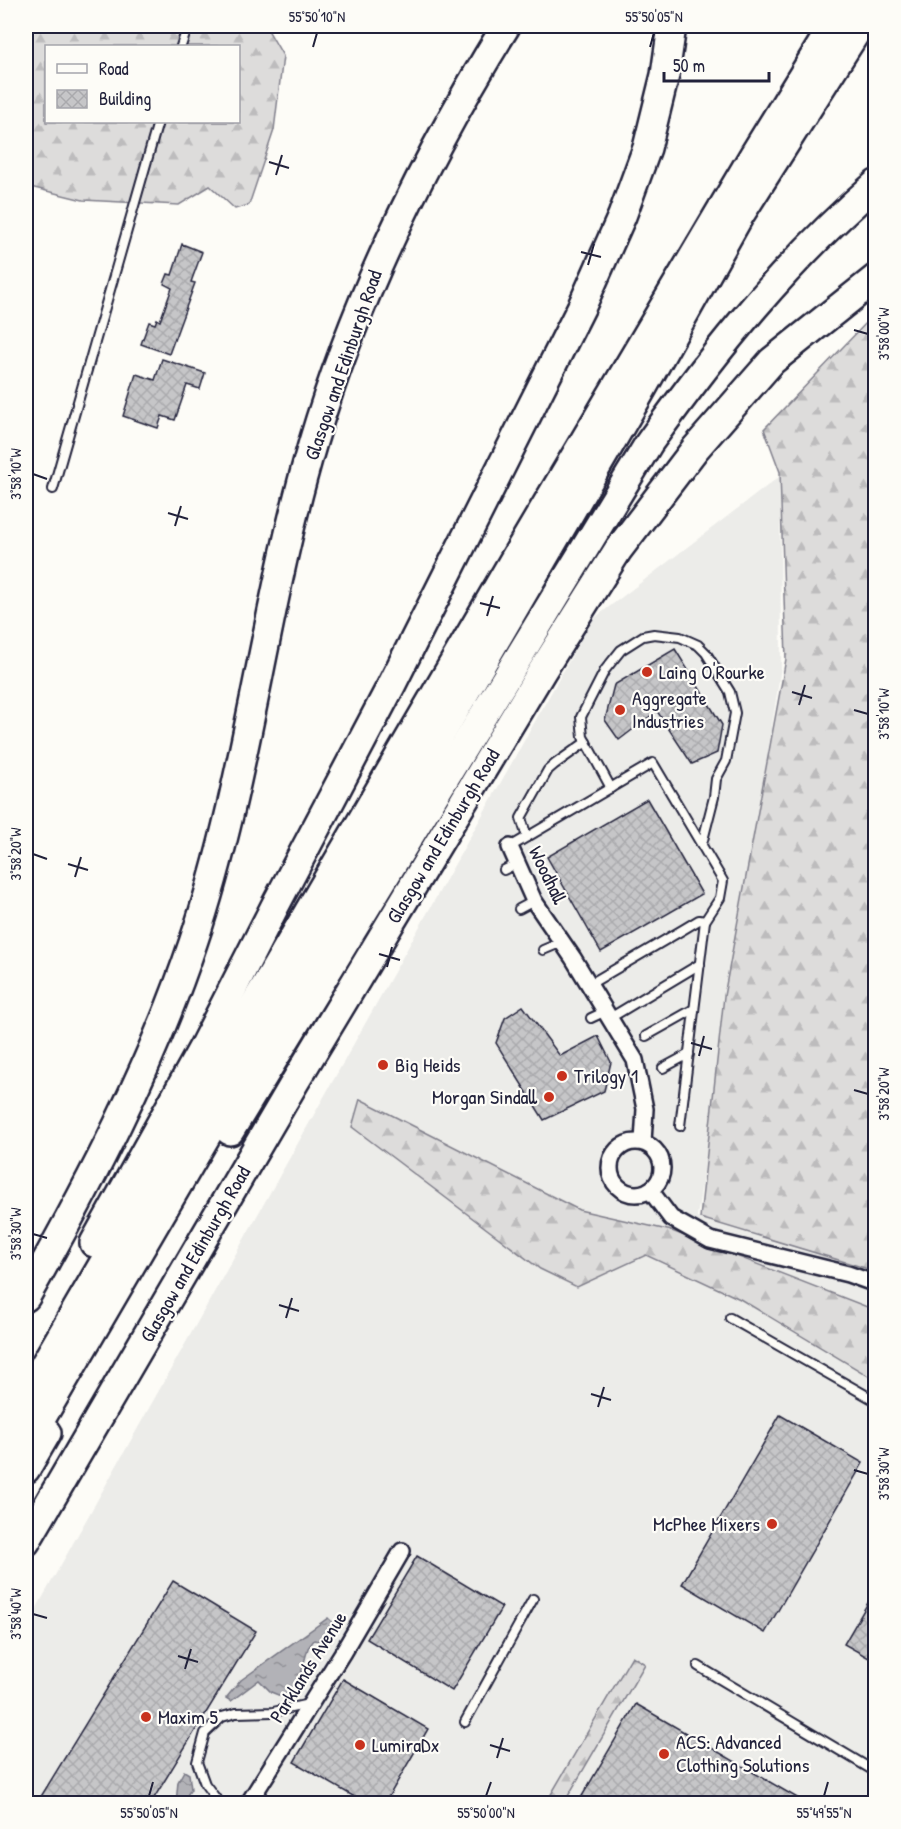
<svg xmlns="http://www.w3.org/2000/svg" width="901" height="1829" viewBox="0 0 901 1829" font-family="'Patrick Hand',sans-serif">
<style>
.built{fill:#ecece9}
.forest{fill:url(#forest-firs);stroke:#807f8b;stroke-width:1.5;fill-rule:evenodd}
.water{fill:url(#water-ripples);stroke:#787885;stroke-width:1.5}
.building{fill:url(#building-cross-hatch);stroke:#22223b;stroke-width:1.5}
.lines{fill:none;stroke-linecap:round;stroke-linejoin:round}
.lane-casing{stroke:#22223b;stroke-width:12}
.street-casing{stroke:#22223b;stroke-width:20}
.highway-casing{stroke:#22223b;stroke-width:32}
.lane{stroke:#fdfcf7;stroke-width:8}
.street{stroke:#fdfcf7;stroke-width:15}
.highway{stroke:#fdfcf7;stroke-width:27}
.ticks{fill:none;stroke:#22223b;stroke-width:2}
.poi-dot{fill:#c8321e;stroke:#fdfcf7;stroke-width:2}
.labels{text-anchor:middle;stroke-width:4.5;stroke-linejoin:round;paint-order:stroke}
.street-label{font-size:20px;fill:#22223b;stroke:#fdfcf7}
.poi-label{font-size:20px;fill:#22223b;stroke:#fdfcf7;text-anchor:start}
.neatline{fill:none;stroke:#22223b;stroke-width:2}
.ticks-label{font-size:15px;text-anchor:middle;fill:#22223b}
</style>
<defs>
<pattern id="forest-firs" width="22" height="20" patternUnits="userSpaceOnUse" patternTransform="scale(1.5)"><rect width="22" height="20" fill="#dddcdb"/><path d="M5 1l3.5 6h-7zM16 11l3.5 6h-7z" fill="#bdbcbd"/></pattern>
<pattern id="water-ripples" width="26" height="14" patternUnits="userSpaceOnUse" patternTransform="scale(1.5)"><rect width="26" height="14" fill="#b2b2b7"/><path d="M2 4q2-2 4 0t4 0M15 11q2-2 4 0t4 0" fill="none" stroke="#909096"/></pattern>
<pattern id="building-cross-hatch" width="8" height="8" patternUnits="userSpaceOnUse" patternTransform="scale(1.5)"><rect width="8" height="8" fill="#c6c6c8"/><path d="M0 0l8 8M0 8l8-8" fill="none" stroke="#aaaaad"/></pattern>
</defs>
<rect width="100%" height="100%" fill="#fdfcf7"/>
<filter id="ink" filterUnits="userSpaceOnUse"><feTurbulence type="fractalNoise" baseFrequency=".0167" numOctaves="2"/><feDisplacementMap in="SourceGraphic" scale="12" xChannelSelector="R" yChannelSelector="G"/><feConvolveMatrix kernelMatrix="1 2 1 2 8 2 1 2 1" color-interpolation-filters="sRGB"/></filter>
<g filter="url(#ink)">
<path class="built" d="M 780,476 L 781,667 L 697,1217 L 875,1271 L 875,1803 L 26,1804 L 26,1627 L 592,620 Z"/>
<g class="forest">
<path d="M 26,26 L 167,26 L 268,30 L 283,56 L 274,130 L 249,205 L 235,209 L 210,186 L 179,205 L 83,200 L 26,186 ZM 46,46 L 238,46 L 238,122 L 46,122 Z"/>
<path d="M 867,322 L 876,325 L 875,1271 L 700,1218 L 724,996 L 786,659 L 780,472 L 764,429 Z"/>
<path d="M 360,1099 L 579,1210 L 672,1231 L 875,1310 L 875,1380 L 740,1299 L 646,1255 L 577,1287 L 540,1269 L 352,1127 Z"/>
<path d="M 632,1656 L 645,1664 L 564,1803 L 546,1803 Z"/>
</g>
<g class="water">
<path d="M 328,1618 L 332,1622 L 323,1642 L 314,1640 L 308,1648 L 298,1685 L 283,1697 L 271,1692 L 259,1680 L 231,1701 L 226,1698 L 241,1680 Z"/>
<path d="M 184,1771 L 189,1774 L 191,1789 L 186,1797 L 187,1803 L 176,1803 L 178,1782 Z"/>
</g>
<g class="building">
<path d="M 182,244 L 202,252 L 191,282 L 195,283 L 169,354 L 141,344 L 149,322 L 155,324 L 157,319 L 160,321 L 172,288 L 164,284 L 168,274 L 172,275 Z"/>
<path d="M 162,359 L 205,373 L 200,389 L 187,385 L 175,420 L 162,416 L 158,428 L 123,416 L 136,374 L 155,380 Z"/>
<path d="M 675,649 L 722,725 L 717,753 L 692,764 L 657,711 L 619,740 L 605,720 L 614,685 Z"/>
<path d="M 647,799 L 702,894 L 601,952 L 547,857 Z"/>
<path d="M 523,1006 L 560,1056 L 598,1036 L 611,1062 L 604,1091 L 544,1120 L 496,1043 L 505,1018 Z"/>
<path d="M 780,1415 L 863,1463 L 765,1633 L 682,1584 Z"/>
<path d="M 417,1556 L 502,1607 L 452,1691 L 367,1639 Z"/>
<path d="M 173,1581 L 256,1631 L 151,1803 L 37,1803 Z"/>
<path d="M 876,1589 L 876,1662 L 844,1644 Z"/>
<path d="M 343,1679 L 428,1729 L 385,1803 L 365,1803 L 294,1762 Z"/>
<path d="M 636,1704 L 806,1803 L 578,1803 Z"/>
</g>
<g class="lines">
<defs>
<g id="lane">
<path d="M 181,46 L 188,26"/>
<path d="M 53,489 L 158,122"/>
<path d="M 611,788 L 583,737 L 581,717 L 605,670 L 621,650 L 643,636 L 654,634 L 680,637 L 698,645 L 706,653 L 730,692 L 735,713 L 726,761 L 716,779 L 714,797 L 702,844"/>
<path d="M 527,837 L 521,818 L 548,770 L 555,764 L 586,742"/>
<path d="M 510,847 L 653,763 L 723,881 L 720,898 L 705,921"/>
<path d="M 504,870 L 518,863"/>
<path d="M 519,909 L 534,901"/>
<path d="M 543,950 L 562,942"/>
<path d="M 590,984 L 684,929 L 699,920 L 705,921 L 680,1126"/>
<path d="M 591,1018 L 606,1011"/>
<path d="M 610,1018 L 700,964"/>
<path d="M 646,1036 L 694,1009"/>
<path d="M 663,1068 L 689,1054"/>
<path d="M 730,1318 L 876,1401"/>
<path d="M 698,1666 L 876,1772"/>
<path d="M 465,1722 L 533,1599"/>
<path d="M 220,1804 L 205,1784 L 197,1762 L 205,1733 L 222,1717 L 236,1713 L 273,1712 L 309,1704"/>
</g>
<g id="street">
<path d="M 510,847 L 534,901 L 573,958 L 635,1060 L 645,1109 L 643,1142"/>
<circle cx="636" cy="1168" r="26"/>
<path d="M 650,1190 L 671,1218 L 710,1240 L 848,1274 L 876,1284"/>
<path d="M 248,1804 L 343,1652 L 402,1551"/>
</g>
<g id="highway">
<path d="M 230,1131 L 649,443 C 717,348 787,261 876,184"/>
<path d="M 94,1243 L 203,1047 L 275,906 L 391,686 L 582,306 L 622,216 L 647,148 L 665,75 L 672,26"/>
<path d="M 26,1297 C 90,1183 151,1068 193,943 C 248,780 264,607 313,442 C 357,294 425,157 506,26"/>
<path d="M 26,1396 L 517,554 L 753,156 L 833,26"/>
<path d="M 26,1445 L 640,393 L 740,215 L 860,26"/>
<path d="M 26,1469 L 47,1433"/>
<path d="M 26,1542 L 295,1082 L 542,671 L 618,550 L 695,449 L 772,361 L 876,278"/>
</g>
</defs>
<use href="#lane" class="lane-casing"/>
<use href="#street" class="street-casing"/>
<use href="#highway" class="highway-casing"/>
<use href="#lane" class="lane"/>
<use href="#street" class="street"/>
<use href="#highway" class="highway"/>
</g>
</g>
<path class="ticks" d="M 313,47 L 317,33M 650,47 L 654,33M 269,162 L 289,168M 276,175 L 282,155M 581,252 L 601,257M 588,265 L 594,244M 854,330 L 868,334M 33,474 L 47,479M 168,513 L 188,519M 175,526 L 181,506M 480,603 L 500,608M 487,616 L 493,596M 792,692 L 812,698M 799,705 L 805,685M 854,710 L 868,714M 33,854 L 47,859M 68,864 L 88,870M 75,877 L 81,857M 379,954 L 400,960M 387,967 L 392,947M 691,1043 L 712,1049M 699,1056 L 704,1036M 854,1090 L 868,1094M 33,1234 L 47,1238M 279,1305 L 299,1311M 286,1318 L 292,1298M 591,1394 L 611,1400M 598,1407 L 604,1387M 854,1470 L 868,1474M 33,1614 L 47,1618M 178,1656 L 198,1662M 185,1669 L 191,1649M 490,1745 L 510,1751M 497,1758 L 503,1738M 149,1796 L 153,1782M 486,1796 L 491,1782M 824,1796 L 828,1782"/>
<g class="poi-dot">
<circle cx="647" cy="672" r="6"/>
<circle cx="620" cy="710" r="6"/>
<circle cx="383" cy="1065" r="6"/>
<circle cx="562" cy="1076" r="6"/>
<circle cx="549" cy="1097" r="6"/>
<circle cx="772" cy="1524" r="6"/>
<circle cx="146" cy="1717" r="6"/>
<circle cx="360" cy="1745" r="6"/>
<circle cx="664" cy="1754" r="6"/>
</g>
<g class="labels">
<g class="street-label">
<text transform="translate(343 365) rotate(-71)" y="7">Glasgow and Edinburgh Road</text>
<text transform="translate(443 836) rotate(-59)" y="7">Glasgow and Edinburgh Road</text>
<text transform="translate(548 875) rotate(64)" y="7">Woodhall</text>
<text transform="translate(195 1254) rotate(-60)" y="7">Glasgow and Edinburgh Road</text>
<text transform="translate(308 1667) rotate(-58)" y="7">Parklands Avenue</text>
</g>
<g class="poi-label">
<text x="659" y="679">Laing O'Rourke</text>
<text x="632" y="705">Aggregate<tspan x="632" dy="23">Industries</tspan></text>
<text x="395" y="1072">Big Heids</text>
<text x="574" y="1083">Trilogy 1</text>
<text x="537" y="1104" text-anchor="end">Morgan Sindall</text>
<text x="760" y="1531" text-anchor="end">McPhee Mixers</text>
<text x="158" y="1724">Maxim 5</text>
<text x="676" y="1749">ACS: Advanced<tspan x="676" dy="23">Clothing Solutions</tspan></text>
<text x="372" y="1752">LumiraDx</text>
</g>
</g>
<rect width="901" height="1829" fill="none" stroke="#fdfcf7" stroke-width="66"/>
<rect x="45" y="45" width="195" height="78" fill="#fdfcf7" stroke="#a5a5ac" stroke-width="1.5"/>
<rect x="57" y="64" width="30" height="9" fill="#fdfcf7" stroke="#a5a5ac" stroke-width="1.5"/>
<text x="99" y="75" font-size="18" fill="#22223b">Road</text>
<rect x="57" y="90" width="30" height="18" fill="url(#building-cross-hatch)" stroke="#a5a5ac" stroke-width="1.5"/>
<text x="99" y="105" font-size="18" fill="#22223b">Building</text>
<path d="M664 72v9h105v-9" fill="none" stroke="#22223b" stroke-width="3"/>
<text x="673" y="72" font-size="18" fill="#22223b" stroke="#fdfcf7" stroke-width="4.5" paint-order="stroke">50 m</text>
<rect x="33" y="33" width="835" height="1763" class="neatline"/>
<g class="ticks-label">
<text x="317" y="22">55°50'10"N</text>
<text x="654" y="22">55°50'05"N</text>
<text transform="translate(884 334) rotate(-90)" y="5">3°58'00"W</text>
<text transform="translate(16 474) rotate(-90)" y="5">3°58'10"W</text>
<text transform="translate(884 714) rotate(-90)" y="5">3°58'10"W</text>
<text transform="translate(16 854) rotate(-90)" y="5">3°58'20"W</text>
<text transform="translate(884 1094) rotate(-90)" y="5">3°58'20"W</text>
<text transform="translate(16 1234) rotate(-90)" y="5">3°58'30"W</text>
<text transform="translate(884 1474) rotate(-90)" y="5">3°58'30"W</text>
<text transform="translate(16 1614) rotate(-90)" y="5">3°58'40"W</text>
<text x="149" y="1818">55°50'05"N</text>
<text x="486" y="1818">55°50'00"N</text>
<text x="824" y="1818">55°49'55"N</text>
</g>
</svg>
